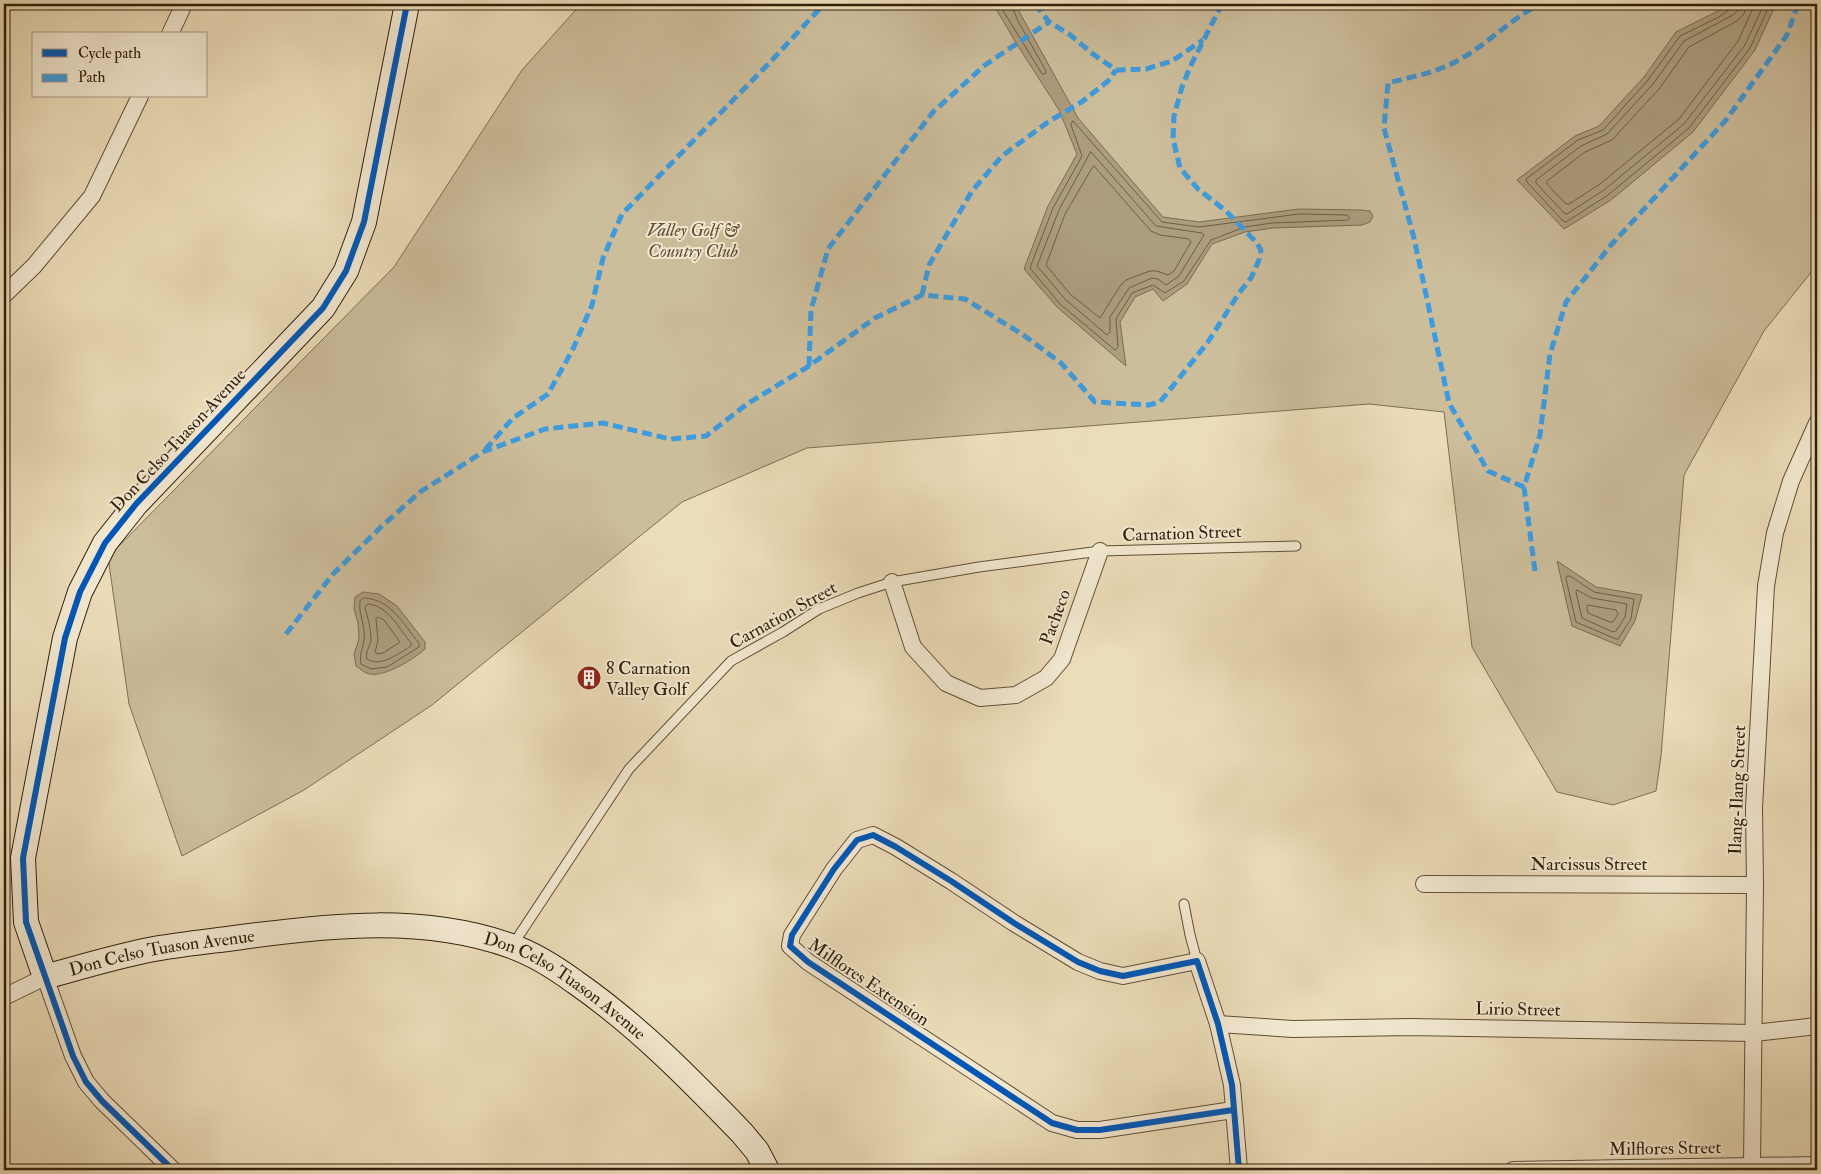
<svg xmlns="http://www.w3.org/2000/svg" width="1821" height="1174" viewBox="0 0 1821 1174" font-family="'IM FELL Double Pica',serif">
<style>
.green{fill:#ccbd9b;stroke:#7e6e53}
.water{fill:#ac9d7e;stroke:#7b6b50}
.lines{fill:none;stroke-linecap:round;stroke-linejoin:round}
.shore{stroke:#6e5e44;stroke-width:1}
.lane-casing{stroke:#604f36;stroke-width:11}
.street-casing{stroke:#604f36;stroke-width:18}
.secondary-casing{stroke:#31200b;stroke-width:26}
.lane{stroke:#f3e9d2;stroke-width:9}
.street{stroke:#f3e9d2;stroke-width:16}
.secondary{stroke:#f3e9d2;stroke-width:24}
.quiet{stroke:#3e9bde;stroke-width:5;stroke-dasharray:10 5;stroke-linecap:butt}
.cycleway-casing{stroke:#f3e9d2;stroke-width:9}
.cycleway{stroke:#0057b8;stroke-width:6}
.labels{text-anchor:middle;stroke-width:4;stroke-linejoin:round;paint-order:stroke}
.park-label{font-size:18px;font-style:italic;fill:#604f36;stroke:#f3e9d2}
.street-label{font-size:18px;fill:#31200b;stroke:#f3e9d2}
.poi-label{font-size:18px;fill:#31200b;stroke:#f3e9d2;text-anchor:start}
</style>
<rect width="100%" height="100%" fill="#ecddb9"/>
<filter id="stains"><feTurbulence type="fractalNoise" baseFrequency=".004" numOctaves="4"/><feColorMatrix values="0 0 0 0 .2 0 0 0 0 .09 0 0 0 0 .02 0 0 0 .5 -.17"/></filter>
<radialGradient id="worn" r=".72"><stop offset=".6" stop-color="#630" stop-opacity="0"/><stop offset="1" stop-color="#630" stop-opacity=".3"/></radialGradient>
<path class="green" d="M 581,4 L 1817,4 L 1817,265 L 1764,331 L 1684,475 L 1661,756 L 1656,791 L 1613,805 L 1557,792 L 1472,647 L 1444,412 L 1369,404 L 807,448 L 682,502 L 432,705 L 304,790 L 182,856 L 129,704 L 108,557 L 394,267 L 522,70 Z"/>
<g class="water">
<path d="M 993,4 L 1015,4 L 1078,118 L 1163,217 L 1199,222 L 1299,209 L 1361,210 L 1370,211 L 1373,216 L 1370,222 L 1362,225 L 1273,228 L 1245,232 L 1212,244 L 1187,284 L 1163,301 L 1153,289 L 1135,297 L 1120,322 L 1126,366 L 1057,307 L 1024,269 L 1048,206 L 1077,154 L 1059,110 L 1018,46 Z"/>
<path d="M 1730,4 L 1776,4 L 1755,50 L 1693,132 L 1611,200 L 1564,229 L 1517,180 L 1575,136 L 1599,126 L 1644,77 L 1676,32 L 1716,12 Z"/>
<path d="M 1557,561 L 1596,587 L 1642,595 L 1635,621 L 1620,646 L 1572,626 Z"/>
<path d="M 363,592 L 379,594 L 397,606 L 425,642 L 425,649 C 414,659 385,677 370,674 C 366,674 360,669 356,666 L 354,654 L 359,639 L 358,623 L 354,609 L 355,597 Z"/>
</g>
<g class="lines">
<g class="shore">
<path d="M 999,4 L 1042,74 L 1045,74 L 1046,71 L 1018,21 L 1011,4"/>
<path d="M 1732,4 L 1730,9 L 1719,17 L 1680,36 L 1648,80 L 1603,130 L 1578,140 L 1526,179 L 1527,182 L 1563,221 L 1566,222 L 1608,195 L 1689,128 L 1750,48 L 1770,4"/>
<path d="M 1738,4 L 1737,11 L 1733,15 L 1684,41 L 1653,84 L 1607,134 L 1581,146 L 1536,180 L 1536,183 L 1564,213 L 1567,214 L 1604,190 L 1684,124 L 1745,45 L 1764,4"/>
<path d="M 1746,4 L 1744,14 L 1737,21 L 1689,47 L 1659,89 L 1612,140 L 1585,152 L 1547,181 L 1547,184 L 1566,204 L 1569,204 L 1600,184 L 1679,119 L 1738,41 L 1755,4"/>
<path d="M 1073,121 L 1162,222 L 1199,227 L 1299,214 L 1347,215 L 1350,218 L 1348,220 L 1272,223 L 1245,227 L 1211,240 L 1184,281 L 1165,293 L 1153,285 L 1132,293 L 1116,319 L 1118,347 L 1115,350 L 1060,304 L 1030,268 L 1053,208 L 1082,156 L 1071,125 Z"/>
<path d="M 1091,152 L 1156,226 L 1202,233 L 1204,235 L 1179,276 L 1166,285 L 1158,279 L 1152,278 L 1129,288 L 1110,317 L 1110,332 L 1107,335 L 1065,299 L 1037,266 L 1059,210 Z"/>
<path d="M 1094,166 L 1151,231 L 1160,235 L 1189,239 L 1191,242 L 1174,271 L 1168,275 L 1157,271 L 1150,271 L 1126,280 L 1120,286 L 1100,318 L 1070,294 L 1046,265 L 1065,214 L 1092,168 Z"/>
<path d="M 1567,576 L 1570,576 L 1594,592 L 1634,599 L 1631,619 L 1618,639 L 1616,639 L 1576,622 L 1566,579 Z"/>
<path d="M 1577,590 L 1592,598 L 1627,604 L 1625,617 L 1616,631 L 1613,632 L 1582,618 L 1576,592 Z"/>
<path d="M 364,598 C 391,599 403,624 419,643 L 419,647 L 387,667 L 371,669 L 361,664 C 359,654 363,649 364,640 C 366,626 358,614 360,601 Z"/>
<path d="M 368,604 C 389,606 399,629 411,643 L 411,646 C 399,653 381,668 367,659 C 365,652 370,647 371,640 C 371,629 368,618 365,608 Z"/>
<path d="M 1588,605 L 1616,610 L 1618,614 L 1613,622 L 1610,622 L 1588,613 L 1587,608 Z"/>
<path d="M 378,617 L 384,620 L 400,642 L 383,653 L 378,654 L 375,652 L 378,641 L 376,619 Z"/>
</g>
<defs>
<g id="lane">
<path d="M 1184,904 L 1190,935 L 1197,961"/>
<path d="M 512,946 L 629,769 L 731,661 L 783,632 L 819,609 L 858,593 L 892,582 L 979,567 L 1100,551 L 1296,546"/>
</g>
<g id="street">
<path d="M 170,34 L 184,4"/>
<path d="M 4,295 L 34,266 L 92,196 L 140,96"/>
<path d="M 892,582 L 913,647 L 946,683 L 980,698 L 1016,695 L 1046,678 L 1062,659 L 1100,551"/>
<path d="M 1424,884 L 1755,885"/>
<path d="M 4,997 L 45,977 L 73,1056 L 86,1082 L 102,1101 L 173,1170"/>
<path d="M 1218,1024 L 1293,1029 L 1410,1027 L 1754,1033 L 1817,1026"/>
<path d="M 1233,1110 L 1100,1130 L 1077,1130 L 1052,1123 L 808,962 L 790,946 L 792,935 L 834,869 L 857,840 L 873,835 L 896,847 L 951,881 L 1014,923 L 1078,962 L 1100,971 L 1123,976 L 1197,961 L 1218,1024 L 1232,1085 L 1239,1170"/>
<path d="M 1752,1167 L 1755,885 L 1754,808 L 1766,586 L 1775,533 L 1791,481 L 1817,423"/>
<path d="M 1513,1170 L 1817,1165"/>
</g>
<g id="secondary">
<path id="s1" d="M 407,4 L 364,222 L 346,271 L 323,308 L 136,504 L 105,543 L 80,592 L 65,638 L 23,858 L 26,922 L 45,977 C 81,967 117,956 154,949 C 183,944 213,941 242,937 C 331,925 424,915 511,946 C 534,954 556,968 575,982 C 637,1025 690,1079 742,1133 L 757,1151 L 767,1170"/>
</g>
</defs>
<use href="#lane" class="lane-casing"/>
<use href="#street" class="street-casing"/>
<use href="#secondary" class="secondary-casing"/>
<use href="#lane" class="lane"/>
<use href="#street" class="street"/>
<use href="#secondary" class="secondary"/>
<g class="quiet">
<path d="M 1035,4 L 1049,22 L 1069,34 L 1093,54 L 1116,70 L 1146,69 L 1172,61 L 1203,40"/>
<path d="M 922,295 L 929,265 L 972,191 L 1002,156 L 1048,122 L 1083,101 L 1108,81 L 1116,70"/>
<path d="M 809,366 L 811,310 L 828,249 L 933,112 L 985,65 L 1049,22"/>
<path d="M 485,450 L 513,418 L 548,394 L 573,349 L 592,305 L 603,258 L 622,214 L 774,58 L 824,4"/>
<path d="M 1524,487 L 1488,471 L 1449,403 L 1414,238 L 1384,128 L 1388,83 C 1407,78 1428,74 1447,66 C 1481,51 1507,21 1540,4"/>
<path d="M 1535,571 L 1524,487 L 1540,435 L 1550,354 L 1566,302 L 1611,245 L 1726,120 L 1787,35 L 1798,4"/>
<path d="M 286,634 L 333,574 L 381,527 L 420,492 L 483,452 L 545,429 L 603,423 L 670,439 L 706,436 L 747,404 L 809,366 L 875,318 L 922,295 L 965,299 L 1022,334 L 1061,363 L 1095,402 L 1149,405 L 1160,402 L 1208,342 L 1239,293 L 1251,278 L 1259,260 L 1261,250 L 1257,243 L 1226,211 L 1198,189 L 1180,168 L 1173,139 L 1174,116 L 1182,87 L 1190,67 L 1222,4"/>
</g>
<defs>
<g id="cycleway">
<path d="M 1233,1110 L 1100,1130 L 1077,1130 L 1052,1123 L 808,962 L 790,946 L 792,935 L 834,869 L 857,840 L 873,835 L 896,847 L 951,881 L 1014,923 L 1078,962 L 1100,971 L 1123,976 L 1197,961 L 1218,1024 L 1232,1085 L 1239,1170"/>
<path d="M 173,1170 L 102,1101 L 86,1082 L 73,1056 L 26,922 L 23,858 L 65,638 L 80,592 L 105,543 L 136,504 L 323,308 L 346,271 L 364,222 L 407,4"/>
</g>
</defs>
<use href="#cycleway" class="cycleway-casing"/>
<use href="#cycleway" class="cycleway"/>
</g>
<defs>
<symbol id="building-disc" viewBox="-11 -11 22 22"><circle r="9.5" fill="#8f2418" stroke="#f3e9d2"/><path d="M-4-6H4V6H1V3H-1V6H-4ZM-2.5-4.3h1.7v1.8h-1.7ZM.8-4.3h1.7v1.8H.8ZM-2.5-1h1.7V.8h-1.7ZM.8-1h1.7V.8H.8Z" fill="#fff"/></symbol>
</defs>
<g fill-rule="evenodd">
<use href="#building-disc" x="575" y="664" width="28" height="28"/>
</g>
<g class="labels">
<g class="park-label">
<text x="693" y="236">Valley Golf &amp;<tspan x="693" dy="21">Country Club</tspan></text>
</g>
<g class="street-label">
<text transform="translate(178 440) rotate(-47)" y="6">Don Celso Tuason Avenue</text>
<text transform="translate(1182 533) rotate(-2)" y="6">Carnation Street</text>
<text transform="translate(783 615) rotate(-29)" y="6">Carnation Street</text>
<text transform="translate(1055 617) rotate(-70)" y="6">Pacheco</text>
<text transform="translate(1737 790) rotate(-88)" y="6">Ilang-Ilang Street</text>
<text x="1589" y="870">Narcissus Street</text>
<text dy="6" stroke="none"><textPath href="#s1" startOffset="1208">Don Celso Tuason Avenue</textPath></text>
<text transform="translate(869 982) rotate(34)" y="6">Milflores Extension</text>
<text dy="6" stroke="none"><textPath href="#s1" startOffset="1628">Don Celso Tuason Avenue</textPath></text>
<text transform="translate(1518 1009) rotate(1)" y="6">Lirio Street</text>
<text transform="translate(1665 1148) rotate(-1)" y="6">Milflores Street</text>
</g>
<g class="poi-label">
<text x="606" y="674">8 Carnation<tspan x="606" dy="21">Valley Golf</tspan></text>
</g>
</g>
<rect width="1821" height="1174" fill="none" stroke="#ecddb9" stroke-width="20"/>
<rect x="5" y="5" width="1811" height="1164" fill="none" stroke="#31200b" stroke-width="2.5"/>
<rect x="10" y="10" width="1801" height="1154" fill="none" stroke="#31200b"/>
<rect x="32" y="32" width="175" height="65" fill="#f3e9d2" stroke="#a59982"/>
<rect x="42" y="49" width="25" height="8" fill="#0057b8" stroke="#a59982"/>
<text x="78" y="58" font-size="15" fill="#31200b">Cycle path</text>
<rect x="42" y="74" width="25" height="8" fill="#3e9bde" stroke="#a59982"/>
<text x="78" y="82" font-size="15" fill="#31200b">Path</text>
<rect width="100%" height="100%" filter="url(#stains)"/>
<rect width="100%" height="100%" fill="url(#worn)"/>
</svg>
